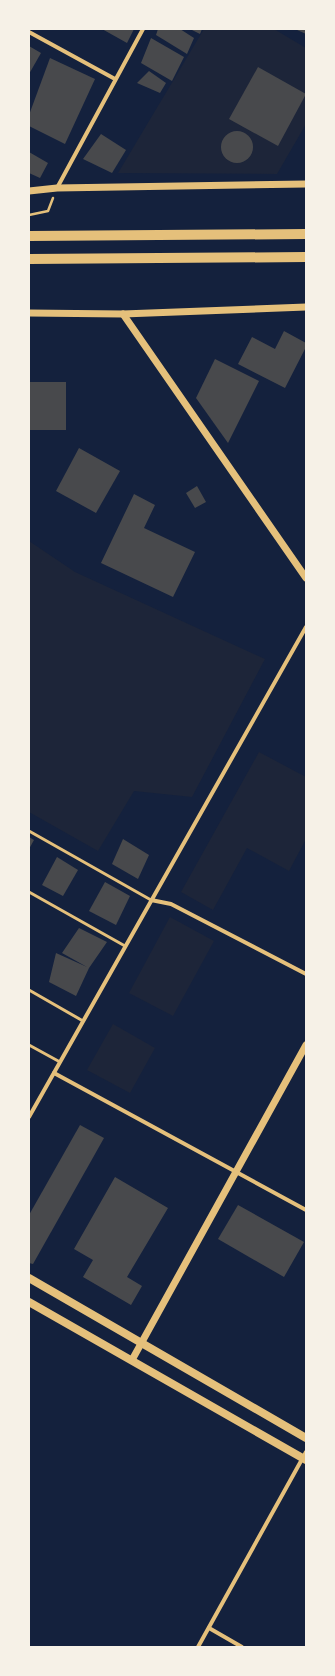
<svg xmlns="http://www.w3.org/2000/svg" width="335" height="1676" viewBox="0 0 335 1676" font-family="Commissioner,sans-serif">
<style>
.green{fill:#1d2539}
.building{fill:#48494c}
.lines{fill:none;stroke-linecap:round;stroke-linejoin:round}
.path{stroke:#e5c07b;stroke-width:2.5}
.service{stroke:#e5c07b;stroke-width:3}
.minor{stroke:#e5c07b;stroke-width:4}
.tertiary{stroke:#e5c07b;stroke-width:7}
.secondary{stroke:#e5c07b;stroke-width:8}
.trunk{stroke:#e5c07b;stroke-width:10}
</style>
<rect width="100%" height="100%" fill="#14213d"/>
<g class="green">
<path d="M 204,29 L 274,29 L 306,48 L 306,124 L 277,174 L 118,173 Z"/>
<path d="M 29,541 L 75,572 L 265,659 L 192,797 L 134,791 L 98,851 L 29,812 Z"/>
<path d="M 259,752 L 306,777 L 306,839 L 289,871 L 247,848 L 213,910 L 181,892 Z"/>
<path d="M 170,917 L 214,941 L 173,1016 L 129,993 Z"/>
<path d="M 113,1024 L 155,1048 L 130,1093 L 87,1070 Z"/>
</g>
<g class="building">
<path d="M 102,29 L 134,29 L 127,43 Z"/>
<path d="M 158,29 L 180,29 L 194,38 L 187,54 L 156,35 Z"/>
<path d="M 190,29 L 202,29 L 200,34 Z"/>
<path d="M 295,29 L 306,29 L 306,34 Z"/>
<path d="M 151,38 L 184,57 L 172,81 L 141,63 Z"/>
<path d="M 29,46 L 41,53 L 29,74 Z"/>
<path d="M 50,58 L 95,79 L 65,144 L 29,126 L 29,115 Z"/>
<path d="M 258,67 L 306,94 L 278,146 L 229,119 Z"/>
<path d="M 149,71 L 166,83 L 160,93 L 137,83 Z"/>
<circle cx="237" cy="147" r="16"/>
<path d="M 101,134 L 126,150 L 112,173 L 83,159 Z"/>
<path d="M 29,152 L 48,163 L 40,178 L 29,173 Z"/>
<path d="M 284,331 L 306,343 L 306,347 L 285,388 L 238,364 L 252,337 L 275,349 Z"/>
<path d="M 215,359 L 259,381 L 228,443 L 196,398 Z"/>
<rect x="29" y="382" width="37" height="48"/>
<path d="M 79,448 L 120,471 L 96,513 L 56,491 Z"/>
<path d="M 197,486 L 206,502 L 195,508 L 186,493 Z"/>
<path d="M 134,494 L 155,505 L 144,528 L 195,552 L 173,597 L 101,563 Z"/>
<path d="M 29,837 L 34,840 L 29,849 Z"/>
<path d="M 123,839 L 149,855 L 138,879 L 112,864 Z"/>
<path d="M 57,857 L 78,870 L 63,896 L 42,885 Z"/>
<path d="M 105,882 L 130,896 L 116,925 L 89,911 Z"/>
<path d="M 79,928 L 107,942 L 89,968 L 76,996 L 49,982 L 56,953 L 87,967 L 62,953 Z"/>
<path d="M 80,1125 L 104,1138 L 33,1264 L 29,1263 L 29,1215 Z"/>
<path d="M 115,1177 L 168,1208 L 127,1277 L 142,1286 L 131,1305 L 83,1277 L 93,1260 L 74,1249 Z"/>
<path d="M 238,1205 L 304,1242 L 284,1277 L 218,1239 Z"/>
</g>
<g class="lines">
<path class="path" d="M 29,215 L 48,211 L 53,198"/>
<g class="service">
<path d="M 29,831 L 151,900"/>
<path d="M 29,892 L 125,946"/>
<path d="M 29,990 L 83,1021"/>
<path d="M 29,1045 L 60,1062"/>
</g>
<g class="minor">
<path d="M 29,32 L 115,79"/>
<path d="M 57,188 L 143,29"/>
<path d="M 151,900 L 171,904 L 306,974"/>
<path d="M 54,1073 L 306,1210"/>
<path d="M 29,1117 L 306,627"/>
<path d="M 209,1628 L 242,1647"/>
<path d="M 198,1647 L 306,1452"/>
</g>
<g class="tertiary">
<path d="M 29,191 L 57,188 L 306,184"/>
<path d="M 29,313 L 123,314 L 306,307"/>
<path d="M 123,314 L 306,578"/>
<path d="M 132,1360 L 306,1045"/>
</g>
<g class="secondary">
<path d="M 29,1278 L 306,1438"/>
<path d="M 29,1302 L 306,1460"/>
</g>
<g class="trunk">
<path d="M 29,236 L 306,234"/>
<path d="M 29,259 L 306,257"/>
</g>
</g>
<rect width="335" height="1676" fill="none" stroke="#f6f1e7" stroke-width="60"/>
</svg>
